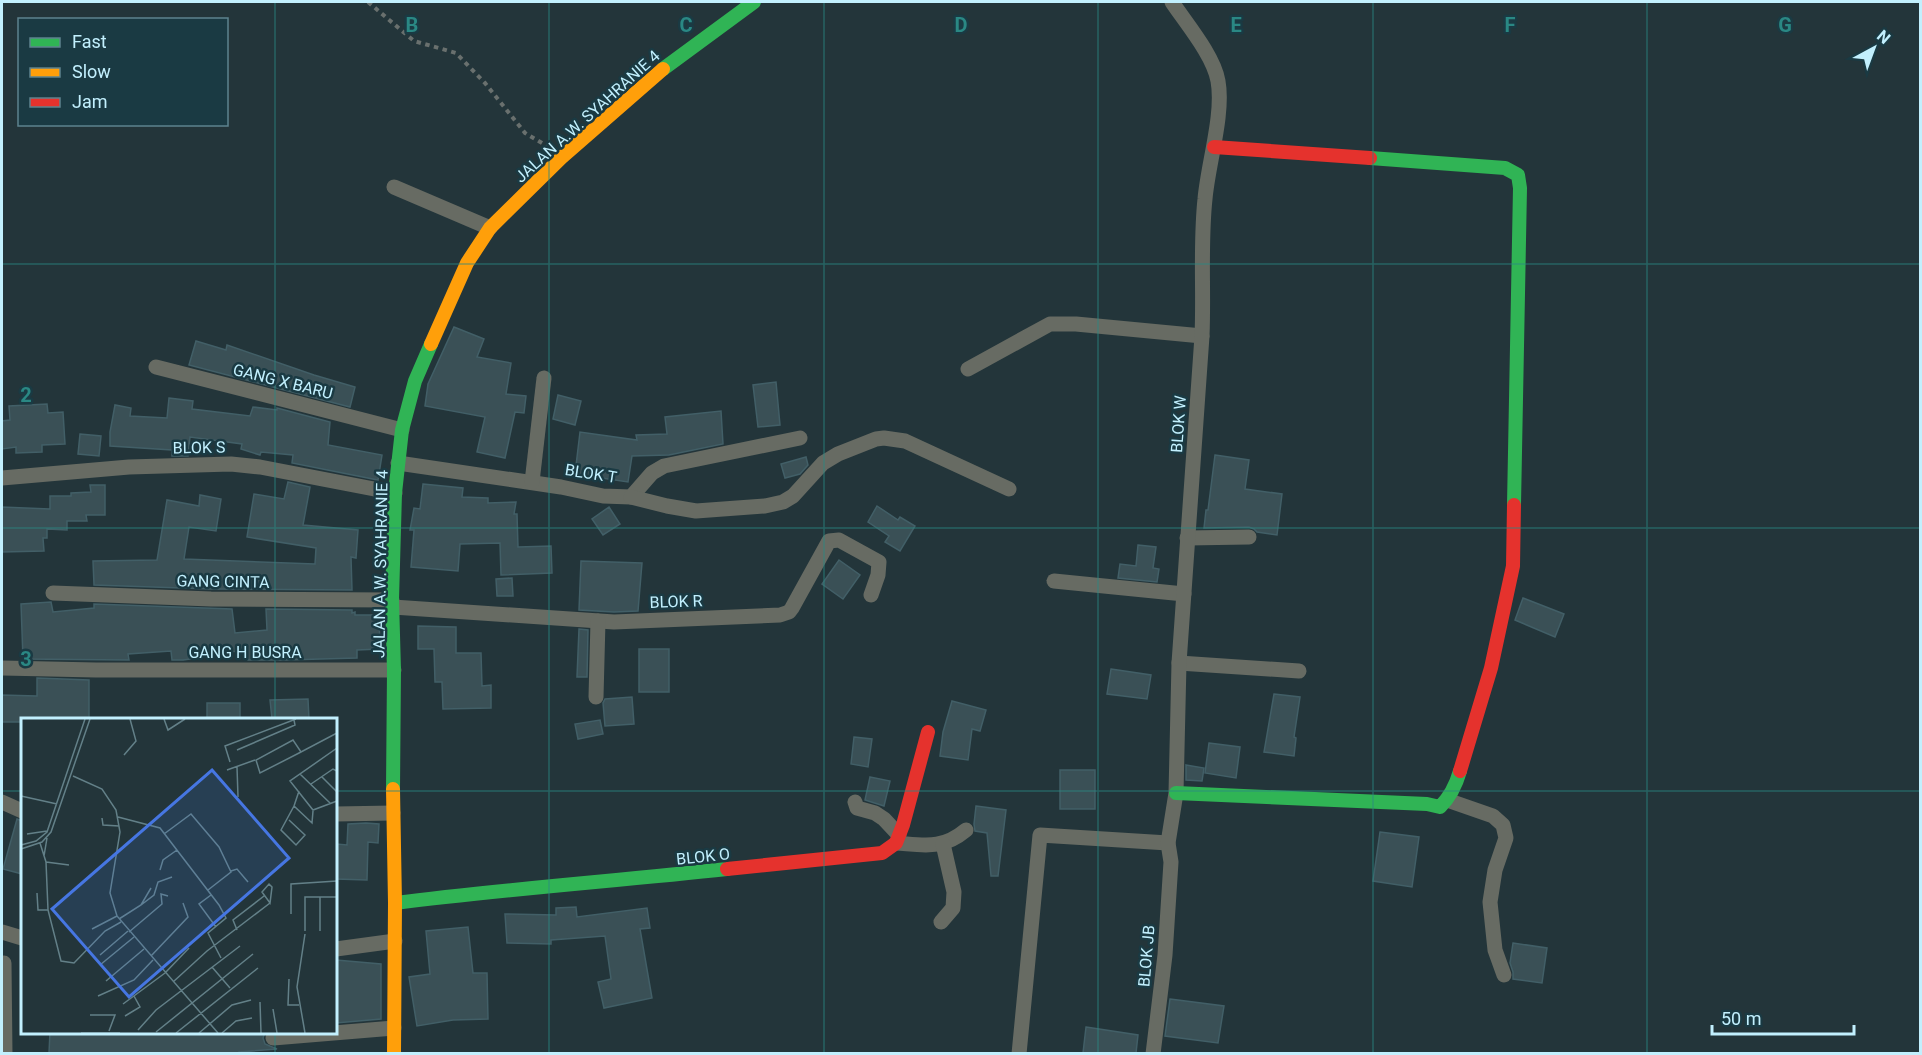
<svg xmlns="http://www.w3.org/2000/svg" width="1922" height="1055" viewBox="0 0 1922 1055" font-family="Roboto,sans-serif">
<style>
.building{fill:#3a5056;stroke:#425f67;stroke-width:1.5}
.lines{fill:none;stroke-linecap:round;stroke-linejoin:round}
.path{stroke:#69706e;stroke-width:4;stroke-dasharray:4.5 4.5;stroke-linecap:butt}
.street{stroke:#676b63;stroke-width:15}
.fast{stroke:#30b455;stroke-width:14}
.slow{stroke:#ff9f0a;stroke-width:14}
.jam{stroke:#e5322d;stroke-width:14}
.grid{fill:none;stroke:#2a8884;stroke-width:1.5;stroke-opacity:0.55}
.labels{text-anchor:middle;stroke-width:5;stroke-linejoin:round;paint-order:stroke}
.street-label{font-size:16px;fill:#c2f0fe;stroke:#1a3a43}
.inset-road{fill:none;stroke:#638088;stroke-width:1.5}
.view{fill:#4676e2;fill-opacity:0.15;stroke:#4676e2;stroke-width:3}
.inset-edge{fill:none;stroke:#c2f0fe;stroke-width:3}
.grid-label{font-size:20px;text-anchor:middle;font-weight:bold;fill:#2a8884;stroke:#1a3a43;stroke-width:5;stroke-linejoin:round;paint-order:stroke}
</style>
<rect width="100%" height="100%" fill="#23353a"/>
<g class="building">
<path d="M 454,327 L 484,339 L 477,357 L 511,363 L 506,394 L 526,396 L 524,413 L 515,412 L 505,458 L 477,452 L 485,417 L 425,406 L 428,384 Z"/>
<path d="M 196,341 L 226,350 L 227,345 L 314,375 L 355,387 L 350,407 L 189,365 Z"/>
<path d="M 776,382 L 780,425 L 758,427 L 753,385 Z"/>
<path d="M 558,395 L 581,401 L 575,425 L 553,419 Z"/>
<path d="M 169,398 L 193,401 L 192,409 L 250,416 L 253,407 L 277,410 L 277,408 L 330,422 L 328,445 L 382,455 L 378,480 L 292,463 L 293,455 L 261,452 L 260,455 L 241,449 L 242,444 L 190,437 L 188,456 L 172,456 L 172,450 L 110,446 L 110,432 L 115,405 L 131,408 L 130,416 L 167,418 Z"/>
<path d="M 47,404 L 48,413 L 63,412 L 65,444 L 42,445 L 42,452 L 16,453 L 16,447 L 2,449 L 2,421 L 10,420 L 9,406 Z"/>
<path d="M 721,411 L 723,444 L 669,455 L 632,456 L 628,482 L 575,474 L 580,432 L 637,440 L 636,435 L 667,434 L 665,417 Z"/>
<path d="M 80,434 L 101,436 L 99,456 L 78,454 Z"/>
<path d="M 1215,455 L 1249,460 L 1245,489 L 1282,494 L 1277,535 L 1257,532 L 1254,529 L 1249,527 L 1204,528 L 1206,510 L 1208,510 Z"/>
<path d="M 806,457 L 808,465 L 800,474 L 785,478 L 781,464 Z"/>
<path d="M 288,482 L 310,487 L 303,525 L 358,530 L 356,558 L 351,557 L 352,590 L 211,589 L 94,585 L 93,561 L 157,560 L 167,500 L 199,506 L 200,495 L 221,499 L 216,531 L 189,527 L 184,559 L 315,564 L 316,548 L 247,537 L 254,494 L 284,499 Z"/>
<path d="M 423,484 L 463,488 L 462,497 L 488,498 L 488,503 L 516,502 L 514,514 L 517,514 L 518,547 L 551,546 L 552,573 L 501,575 L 500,543 L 460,544 L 458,571 L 411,567 L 414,530 L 410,530 L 414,508 L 420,509 Z"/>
<path d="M 90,485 L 105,485 L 105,515 L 86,515 L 87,521 L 67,521 L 67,530 L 47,529 L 47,538 L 43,538 L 44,551 L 2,552 L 2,507 L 50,509 L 50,496 L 71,496 L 71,493 L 91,492 Z"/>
<path d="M 877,506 L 898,520 L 900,517 L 915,526 L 900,551 L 885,542 L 889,536 L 868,522 Z"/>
<path d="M 609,507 L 620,524 L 603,535 L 592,519 Z"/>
<path d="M 1138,545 L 1156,547 L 1153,568 L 1159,569 L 1157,582 L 1118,578 L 1120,564 L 1136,566 Z"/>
<path d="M 839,560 L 860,575 L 843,599 L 822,584 Z"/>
<path d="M 581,561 L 642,563 L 638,611 L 614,612 L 579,610 Z"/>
<path d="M 512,578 L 513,596 L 497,596 L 496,579 Z"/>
<path d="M 1523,598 L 1564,614 L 1555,637 L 1515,620 Z"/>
<path d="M 51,602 L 53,612 L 94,608 L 94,604 L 232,609 L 235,633 L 267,630 L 266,609 L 352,610 L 352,613 L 355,612 L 355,615 L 379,615 L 380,649 L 357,650 L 357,658 L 285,660 L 248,660 L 246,650 L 197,656 L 198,658 L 183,660 L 172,660 L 171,651 L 128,654 L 129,660 L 23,659 L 21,604 Z"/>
<path d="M 418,626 L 456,627 L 456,653 L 481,653 L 482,686 L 491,685 L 491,708 L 443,709 L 442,682 L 435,682 L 434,649 L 418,649 Z"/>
<path d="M 579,629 L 588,630 L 587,677 L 577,677 Z"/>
<rect x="639" y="649" width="30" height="43"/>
<path d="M 1111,669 L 1151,675 L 1147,699 L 1107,694 Z"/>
<path d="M 37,678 L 89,680 L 89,719 L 22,719 L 22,722 L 2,722 L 2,695 L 37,696 Z"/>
<path d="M 1274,694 L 1300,697 L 1294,737 L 1296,738 L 1294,756 L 1264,752 Z"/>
<path d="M 632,697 L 634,724 L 605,726 L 603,703 L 605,699 Z"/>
<path d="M 308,699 L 309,719 L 272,719 L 270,700 Z"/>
<path d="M 952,701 L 986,710 L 980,731 L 972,729 L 968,760 L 940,756 L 943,732 Z"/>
<rect x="207" y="703" width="33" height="16"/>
<path d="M 600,720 L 603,734 L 578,739 L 575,724 Z"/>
<path d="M 854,737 L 872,739 L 868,767 L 851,764 Z"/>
<path d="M 1209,743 L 1240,747 L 1236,778 L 1205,773 Z"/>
<path d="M 1186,765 L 1204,768 L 1202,781 L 1186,780 Z"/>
<rect x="1060" y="770" width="35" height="39"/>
<path d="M 870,777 L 890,781 L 884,806 L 865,800 Z"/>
<path d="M 976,806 L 1006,810 L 998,876 L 991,876 L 987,833 L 975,831 L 974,824 Z"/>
<path d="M 17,819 L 22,821 L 22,874 L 3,869 Z"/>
<path d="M 366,823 L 379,824 L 378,843 L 368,842 L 367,880 L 336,879 L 337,844 L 347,845 L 348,824 Z"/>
<path d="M 1380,832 L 1419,837 L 1412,887 L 1373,881 Z"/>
<path d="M 576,907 L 577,917 L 647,908 L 650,928 L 640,929 L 652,998 L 604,1008 L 598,982 L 611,979 L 605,936 L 551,940 L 551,944 L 507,943 L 505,914 L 556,915 L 556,908 Z"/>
<path d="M 468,927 L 473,973 L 487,973 L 488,1019 L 453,1020 L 417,1026 L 409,977 L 430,974 L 426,931 Z"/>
<path d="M 1513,943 L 1547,948 L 1542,983 L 1513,979 L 1513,972 L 1510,963 Z"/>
<path d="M 336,960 L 381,964 L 381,1019 L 336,1023 Z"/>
<path d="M 1170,999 L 1224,1006 L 1218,1043 L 1165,1036 Z"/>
<path d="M 1086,1027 L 1138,1035 L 1136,1053 L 1083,1053 Z"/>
<path d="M 50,1032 L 265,1032 L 263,1038 L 265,1044 L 277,1049 L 239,1052 L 239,1053 L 49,1053 Z"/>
</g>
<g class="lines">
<path class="path" d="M 368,2 L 414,41 L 456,53 L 485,83 L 525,133 L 547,146"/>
<g class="street">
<path d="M 394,187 L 490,228"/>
<path d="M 156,367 L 402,430"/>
<path d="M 968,369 L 1050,324 L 1076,324 L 1202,336"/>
<path d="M 398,463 L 561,487 L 603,496 L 631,497 L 652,473 L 664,466 L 800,438"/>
<path d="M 2,478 L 129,467 L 231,464 L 260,467 L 395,493"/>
<path d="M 532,482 L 544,378"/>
<path d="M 631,497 L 667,506 L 696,511 L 765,506 L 783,502 L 793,496 L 823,463 L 838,454 L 876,439 L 884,438 L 905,441 L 1009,489"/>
<path d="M 1187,538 L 1249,537"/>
<path d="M 1054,581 L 1184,594"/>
<path d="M 53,593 L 211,599 L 392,600"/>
<path d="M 393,607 L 614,622 L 780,615 L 789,612 L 792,608 L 829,541 L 839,540 L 879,562 L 878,575 L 871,595"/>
<path d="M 1179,663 L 1299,671"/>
<path d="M 2,668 L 96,670 L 394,670"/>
<path d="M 596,697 L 598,621"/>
<path d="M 1447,800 L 1493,816 L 1503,825 L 1506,838 L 1495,870 L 1490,902 L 1495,950 L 1504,975"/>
<path d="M 2,802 L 22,811"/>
<path d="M 855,802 L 857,808 L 875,813 L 884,819 L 899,835"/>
<path d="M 336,814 L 393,813"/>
<path d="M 896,843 C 924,845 942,850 966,830"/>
<path d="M 941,922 L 953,908 L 954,892 L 943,844"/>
<path d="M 2,932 L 22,938"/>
<path d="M 336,949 L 395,941"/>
<path d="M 4,963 L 5,1054"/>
<path d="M 273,1038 L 394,1028"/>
<path d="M 1019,1054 L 1040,835 L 1168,843"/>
<path d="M 1153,1054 L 1165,955 L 1171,862 L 1168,843 L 1176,793 L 1179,663 L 1202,336 C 1204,291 1200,245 1205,199 C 1208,164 1224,114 1218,81 C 1214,56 1186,23 1172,2"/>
</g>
<g class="fast">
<path d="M 663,69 L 754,2"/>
<path d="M 1370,158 L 1505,168 L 1518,175 L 1520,188 L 1514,505"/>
<path d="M 393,789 L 394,670 L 392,600 L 395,493 L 402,430 L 415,381 L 431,344"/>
<path d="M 1176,793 L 1427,804 L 1440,807 C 1450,797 1456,785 1460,771"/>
<path d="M 395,903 C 505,889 616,881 727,869"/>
</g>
<g class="slow">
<path d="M 431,344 L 467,263 L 490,228 L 561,158 L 663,69"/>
<path d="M 393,789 L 395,903 L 394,1054"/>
</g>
<g class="jam">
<path d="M 1214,147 L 1370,158"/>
<path d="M 1460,771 L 1491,668 L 1513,566 L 1514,505"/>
<path d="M 727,869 L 882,853 L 896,843 L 903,825 L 928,732"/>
</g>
</g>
<path class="grid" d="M 275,2 L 275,719M 549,2 L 549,1054M 824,2 L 824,1054M 1098,2 L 1098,1054M 1373,2 L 1373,1054M 1647,2 L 1647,1054M 2,264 L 1920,264M 2,528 L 1920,528M 2,791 L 22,791M 336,791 L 1920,791M 275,1032 L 275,1054"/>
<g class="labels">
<g class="street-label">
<text transform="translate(587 116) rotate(-42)" y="6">JALAN A.W. SYAHRANIE 4</text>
<text transform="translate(283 381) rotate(14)" y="6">GANG X BARU</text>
<text transform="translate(1178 424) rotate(-86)" y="6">BLOK W</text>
<text transform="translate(199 447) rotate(-1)" y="6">BLOK S</text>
<text transform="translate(591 473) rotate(9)" y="6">BLOK T</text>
<text transform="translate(380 564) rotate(-89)" y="6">JALAN A.W. SYAHRANIE 4</text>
<text transform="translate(223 581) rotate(1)" y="6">GANG CINTA</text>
<text transform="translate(676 601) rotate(-2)" y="6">BLOK R</text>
<text x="245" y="658">GANG H BUSRA</text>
<text transform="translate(703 856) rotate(-6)" y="6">BLOK O</text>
<text transform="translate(1146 956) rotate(-85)" y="6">BLOK JB</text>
</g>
</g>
<g transform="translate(21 718)">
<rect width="316" height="316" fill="#23353a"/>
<path class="inset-road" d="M 143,1 L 147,12 L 164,1M 316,30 L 269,63 L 292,92 L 316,83M 216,32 L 274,7 L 273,2M 280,34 L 239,55 L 235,42 L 272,22 L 280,34 L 316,15 L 316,8M 103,37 L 115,23 L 109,1M 209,44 L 204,28 L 275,1M 216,49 L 217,79M 206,52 L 234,42M 279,56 L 309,85M 52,58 L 81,71 L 95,92 L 99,114 L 89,175 L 96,198 L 197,315M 301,59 L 316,74M 290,66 L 312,51 L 316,53M 278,73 L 273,88 L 291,105 L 292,93M 0,78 L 36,86M 97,99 L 139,110 L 198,187 L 205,200 L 187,215 L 200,240M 81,100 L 82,107 L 98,108M 268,102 L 284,117 L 275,127 L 260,112 L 273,88M 6,116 L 26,113M 143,116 L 170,96 L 198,129 L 210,154 L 187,172M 19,125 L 25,144 L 27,192 L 40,243 L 53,245 L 84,213 L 100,204M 0,127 L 15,123 L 26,114 L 64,1M 0,131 L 21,124 L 30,114 L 69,1M 23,138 L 26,120M 25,144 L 48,147M 139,152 L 142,142 L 156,132M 210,153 L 216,151 L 227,164M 248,166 L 251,169 L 249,185 L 241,174 ZM 16,175 L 17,192 L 27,192M 190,177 L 178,186 L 195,209M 299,179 L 299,213M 120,187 L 133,177 L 137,164 L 151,159M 270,196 L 270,166 L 316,163M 98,201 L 120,187 L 130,170M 71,211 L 96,198M 216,212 L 212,202 L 243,178M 284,213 L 284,179 L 316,179M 108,214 L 141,186 L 140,176 L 147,178M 284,216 L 276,269 L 284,315M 79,237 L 107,213M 130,238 L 167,199 L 162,185M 79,247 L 113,219M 191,249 L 209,270M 144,255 L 168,230M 268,261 L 267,287 L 278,287M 85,263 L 123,231M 152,264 L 186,233 L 249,185M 77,278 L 113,262 L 132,242M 239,284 L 240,315M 102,286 L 144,255M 252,291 L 256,315M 69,297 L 94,297 L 88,313M 104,298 L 119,289 L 113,278M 117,312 L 135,292 L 219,228M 135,314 L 232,236M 60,315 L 99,315M 155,315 L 237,250M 178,315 L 211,287 L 230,282M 201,315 L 215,303 L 231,300"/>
<path class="view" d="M 191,52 L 268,140 L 108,279 L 31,191 Z"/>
<rect width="316" height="316" class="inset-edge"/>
</g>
<g class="grid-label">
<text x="412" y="32">B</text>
<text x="686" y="32">C</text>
<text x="961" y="32">D</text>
<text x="1236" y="32">E</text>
<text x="1510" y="32">F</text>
<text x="1785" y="32">G</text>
<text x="26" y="402">2</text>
<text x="26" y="666">3</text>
</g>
<rect width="1922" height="1055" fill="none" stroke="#c2f0fe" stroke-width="6"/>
<rect x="18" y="18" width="210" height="108" fill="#1a3a43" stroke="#5d838e" stroke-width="1.5"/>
<rect x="30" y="38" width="30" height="9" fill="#30b455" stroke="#5d838e" stroke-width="1.5"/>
<text x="72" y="48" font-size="18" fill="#c2f0fe">Fast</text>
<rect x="30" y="68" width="30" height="9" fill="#ff9f0a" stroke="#5d838e" stroke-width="1.5"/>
<text x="72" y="78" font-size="18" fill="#c2f0fe">Slow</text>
<rect x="30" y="98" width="30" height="9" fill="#e5322d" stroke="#5d838e" stroke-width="1.5"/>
<text x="72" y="108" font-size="18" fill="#c2f0fe">Jam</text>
<g transform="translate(1874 48) rotate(41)" stroke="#1a3a43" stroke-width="4.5" paint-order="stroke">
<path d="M0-4.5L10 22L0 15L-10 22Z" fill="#c2f0fe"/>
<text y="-9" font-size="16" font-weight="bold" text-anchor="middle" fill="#c2f0fe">N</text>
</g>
<path d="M1712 1025v9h142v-9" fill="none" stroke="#c2f0fe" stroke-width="3"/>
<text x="1721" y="1025" font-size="18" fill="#c2f0fe" stroke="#1a3a43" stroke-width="4.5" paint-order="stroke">50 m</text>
</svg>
